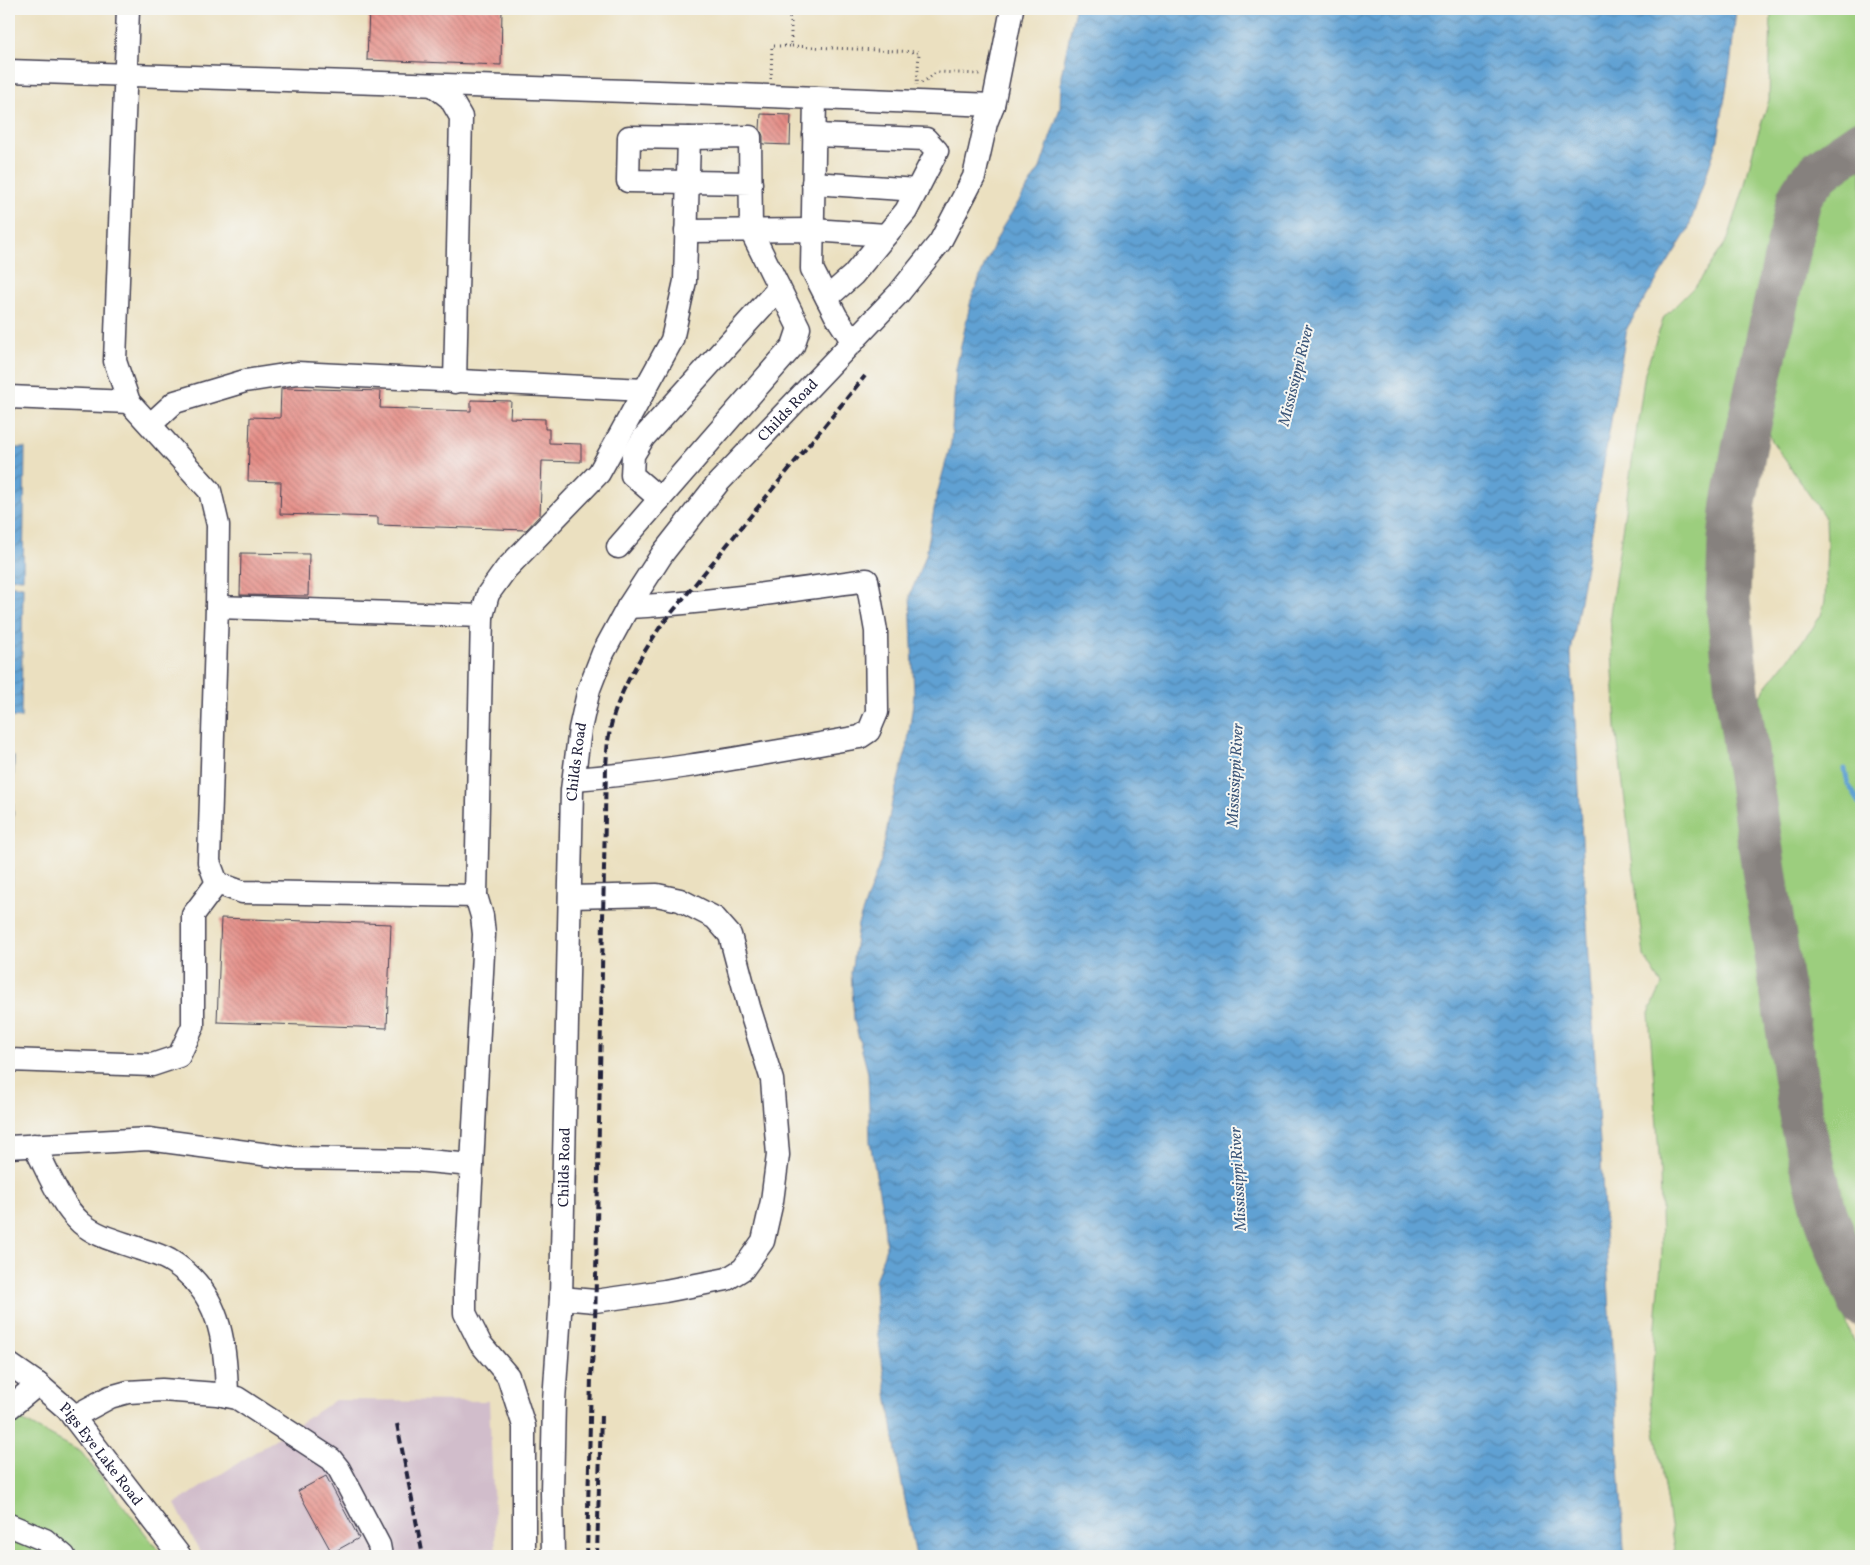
<svg xmlns="http://www.w3.org/2000/svg" width="1870" height="1565" viewBox="0 0 1870 1565" font-family="Vollkorn,serif">
<style>
.railway{fill:#d1bdcb}
.green{fill:#9cce7e;stroke:#5f785c}
.water{fill:url(#water-waves);stroke:#416287}
.lines{fill:none;stroke-linecap:round;stroke-linejoin:round}
.stream{stroke:#60a1d3;stroke-width:5}
.taxiway{stroke:#86817e;stroke-width:45}
.building{fill:url(#building-back-hatch)}
.minor-casing{stroke:#403e4f;stroke-width:25}
.path{stroke:#403e4f;stroke-width:3;stroke-dasharray:1 4;stroke-linecap:butt}
.minor{stroke:#fff;stroke-width:22}
.rail{stroke:#22223b;stroke-width:4;stroke-dasharray:8 4;stroke-linecap:butt}
.labels{text-anchor:middle;stroke-width:4;stroke-linejoin:round;paint-order:stroke}
.street-label{font-size:15px;fill:#22223b;stroke:#f6f6f2}
.water-label{font-size:16px;font-style:italic;fill:#3b5578;stroke:#f6f6f2}
</style>
<defs>
<pattern id="water-waves" width="16" height="10" patternUnits="userSpaceOnUse" patternTransform="scale(1.25)"><rect width="16" height="10" fill="#60a1d3"/><path d="M0 5q4-4 8 0t8 0" fill="none" stroke="#4f83ac"/></pattern>
<pattern id="building-back-hatch" width="6" height="6" patternUnits="userSpaceOnUse" patternTransform="scale(1.25)"><rect width="6" height="6" fill="#e58c85"/><path d="M-1 5l2 2M0 0l6 6M5-1l2 2" fill="none" stroke="#b9726e"/></pattern>
</defs>
<rect width="100%" height="100%" fill="#f6f6f2"/>
<filter id="ink" filterUnits="userSpaceOnUse"><feTurbulence type="fractalNoise" baseFrequency=".02" numOctaves="2"/><feDisplacementMap in="SourceGraphic" scale="10" xChannelSelector="R" yChannelSelector="G"/><feConvolveMatrix kernelMatrix="1 2 1 2 8 2 1 2 1" color-interpolation-filters="sRGB"/></filter>
<filter id="wash" filterUnits="userSpaceOnUse"><feTurbulence type="fractalNoise" baseFrequency=".0096" numOctaves="4" result="noise"/><feDisplacementMap in="SourceGraphic" scale="20" xChannelSelector="R" yChannelSelector="G"/><feGaussianBlur stdDeviation="1.12" result="paint"/><feColorMatrix in="noise" values="0 0 0 0 0 0 0 0 0 0 0 0 0 0 0 0 0 1.4 0 .05"/><feComposite in="paint" operator="in"/></filter>
<g filter="url(#wash)">
<rect width="100%" height="100%" fill="#ebe0c0"/>
<path class="railway" d="M 335,1400 L 489,1401 L 496,1556 L 202,1556 L 175,1504 Z"/>
<g class="green">
<path d="M 1771,9 L 1861,9 L 1861,120 L 1795,168 L 1781,190 L 1723,455 L 1714,512 L 1710,569 L 1712,640 L 1732,789 L 1785,1141 L 1813,1241 L 1861,1358 L 1861,1556 L 1675,1556 L 1650,1399 L 1662,1251 L 1660,1170 L 1649,1013 L 1662,985 L 1644,956 L 1616,728 L 1610,614 L 1645,372 L 1664,317 L 1698,283 L 1728,239 L 1744,188 L 1755,143 L 1769,100 Z"/>
<path d="M 1861,167 L 1861,1255 C 1842,1210 1831,1163 1820,1116 L 1759,712 L 1759,702 L 1765,688 L 1812,629 L 1821,615 L 1825,601 L 1827,544 L 1826,519 L 1772,441 L 1769,433 L 1770,419 L 1818,205 L 1823,197 Z"/>
<path d="M 9,1413 L 81,1452 L 163,1556 L 9,1556 Z"/>
</g>
<g class="water">
<path d="M 1075,9 L 1736,9 L 1731,60 L 1718,140 L 1688,230 L 1627,328 L 1571,653 L 1624,1549 L 1626,1556 L 916,1556 L 898,1464 L 877,1330 L 875,1282 L 886,1247 L 883,1214 L 870,1142 L 868,1073 L 854,1020 L 851,973 L 858,924 L 881,860 L 892,802 L 907,748 L 914,695 L 910,595 L 926,555 L 936,498 L 951,443 L 956,369 L 971,300 L 985,264 L 1002,228 L 1040,168 L 1060,108 L 1061,76 Z"/>
<path d="M 9,448 L 25,448 L 23,579 L 9,578 Z"/>
<path d="M 9,586 L 23,586 L 21,718 L 9,717 Z"/>
<path d="M 9,756 L 14,756 L 12,885 L 9,885 Z"/>
</g>
<g class="lines">
<path class="stream" d="M 1845,769 L 1848,784 L 1861,805"/>
<path class="taxiway" d="M 1861,142 C 1838,159 1811,172 1799,199 L 1746,438 L 1734,503 L 1730,539 L 1728,600 L 1737,691 L 1803,1128 L 1825,1213 L 1837,1246 L 1861,1304"/>
</g>
<g id="blocks">
<g class="building">
<path d="M 369,9 L 502,9 L 501,65 L 367,60 Z"/>
<path d="M 761,114 L 791,115 L 790,145 L 763,144 L 763,136 L 760,129 Z"/>
<path d="M 287,388 L 381,391 L 380,408 L 471,411 L 471,400 L 511,401 L 510,418 L 545,419 L 545,429 L 549,429 L 549,443 L 581,444 L 581,462 L 542,461 L 540,515 L 526,530 L 378,525 L 378,517 L 280,514 L 281,482 L 248,481 L 250,417 L 280,418 L 281,389 Z"/>
<path d="M 241,553 L 309,554 L 308,596 L 240,595 Z"/>
<path d="M 221,918 L 391,924 L 387,1028 L 217,1022 Z"/>
<path d="M 326,1476 L 359,1538 L 332,1553 L 298,1491 Z"/>
</g>
</g>
</g>
<g filter="url(#ink)">
<use href="#blocks" fill-opacity="0" stroke="#403e4f" stroke-width="1"/>
<g class="lines">
<defs>
<g id="minor">
<path d="M 128,9 L 115,361 L 129,402 L 210,491 L 218,525 L 217,607 L 209,862 L 217,883"/>
<path d="M 9,71 L 690,93 L 993,105"/>
<path d="M 433,85 L 450,98 L 461,117 L 455,382"/>
<path d="M 815,98 L 812,269 L 836,316 L 853,342"/>
<path d="M 814,135 L 926,139 L 937,151 L 906,211 L 853,275 L 827,298"/>
<path d="M 813,183 L 917,190"/>
<path d="M 686,231 L 813,230 L 886,235"/>
<path d="M 9,397 L 129,402"/>
<path d="M 151,424 L 175,402 L 245,381 L 297,373 L 645,390"/>
<path d="M 660,499 L 632,475 L 633,455 L 644,437 L 779,288"/>
<path d="M 618,547 L 793,346 L 799,328 L 751,231 L 750,137 L 689,138 L 629,137 L 628,181 L 751,183"/>
<path d="M 217,607 L 482,616 L 476,896 L 482,916 L 484,934 L 472,1165"/>
<path d="M 482,616 L 488,594 L 506,569 L 599,473 L 672,340 L 685,281 L 689,138"/>
<path d="M 574,779 C 670,772 765,753 860,737 L 869,731 L 877,712 L 876,631 L 867,580 C 788,591 708,603 628,607"/>
<path d="M 9,1060 L 152,1065 L 179,1056 L 193,1026 L 193,915 L 217,883 L 242,892 L 476,896"/>
<path d="M 34,1145 C 48,1171 59,1203 81,1223 C 97,1237 121,1242 140,1249 C 150,1252 160,1255 169,1260 C 220,1290 226,1342 227,1396"/>
<path d="M 9,1147 L 148,1139 L 292,1158 L 416,1160 L 472,1165 L 465,1289 L 465,1313 L 480,1343 L 508,1376 L 524,1426 L 524,1556"/>
<path d="M 561,1298 L 595,1301 L 665,1291 L 727,1279 L 743,1269 L 763,1241 L 772,1201 L 778,1155 L 772,1080 L 749,1007 L 730,935 L 715,918 L 680,900 L 657,895 L 570,897"/>
<path id="s1" d="M 9,1364 L 38,1384 L 67,1409 L 180,1556"/>
<path d="M 9,1408 L 38,1384"/>
<path d="M 73,1417 L 110,1397 L 128,1392 L 162,1390 L 217,1394 L 237,1398 L 331,1459 L 339,1469 L 379,1545 L 381,1556"/>
<path d="M 9,1525 L 45,1540 L 64,1556"/>
<path id="s2" d="M 553,1556 L 552,1492 L 554,1401 L 561,1298 L 572,790 L 580,729 L 589,689 L 603,653 L 628,607 L 663,553 L 718,483 L 899,293 L 940,242 L 974,177 L 986,123 L 993,105 L 1012,9"/>
</g>
</defs>
<use href="#minor" class="minor-casing"/>
<g class="path">
<path d="M 784,9 L 791,20 L 791,46 L 919,52 L 917,85"/>
<path d="M 729,11 L 729,9"/>
<path d="M 771,79 L 772,46 L 791,46"/>
<path d="M 922,83 L 937,72 L 980,74"/>
</g>
<use href="#minor" class="minor"/>
<g class="rail">
<path d="M 397,1424 L 423,1556"/>
<path d="M 587,1556 L 591,1376 L 595,1327 L 606,766 C 607,755 607,745 609,735 C 616,695 639,660 660,627 L 865,376"/>
<path d="M 597,1556 L 601,1415"/>
</g>
</g>
</g>
<g class="labels">
<g class="street-label">
<text dy="5" stroke="none"><textPath href="#s2" startOffset="1214">Childs Road</textPath></text>
<text dy="5" stroke="none"><textPath href="#s2" startOffset="795">Childs Road</textPath></text>
<text dy="5" stroke="none"><textPath href="#s2" startOffset="389">Childs Road</textPath></text>
<text dy="5" stroke="none"><textPath href="#s1" startOffset="130">Pigs Eye Lake Road</textPath></text>
</g>
<g class="water-label">
<text transform="translate(1295 375) rotate(-76)" y="6">Mississippi River</text>
<text transform="translate(1234 775) rotate(-87)" y="6">Mississippi River</text>
<text transform="translate(1237 1179) rotate(-93)" y="6">Mississippi River</text>
</g>
</g>
<rect width="1870" height="1565" fill="none" stroke="#f6f6f2" stroke-width="30"/>
</svg>
